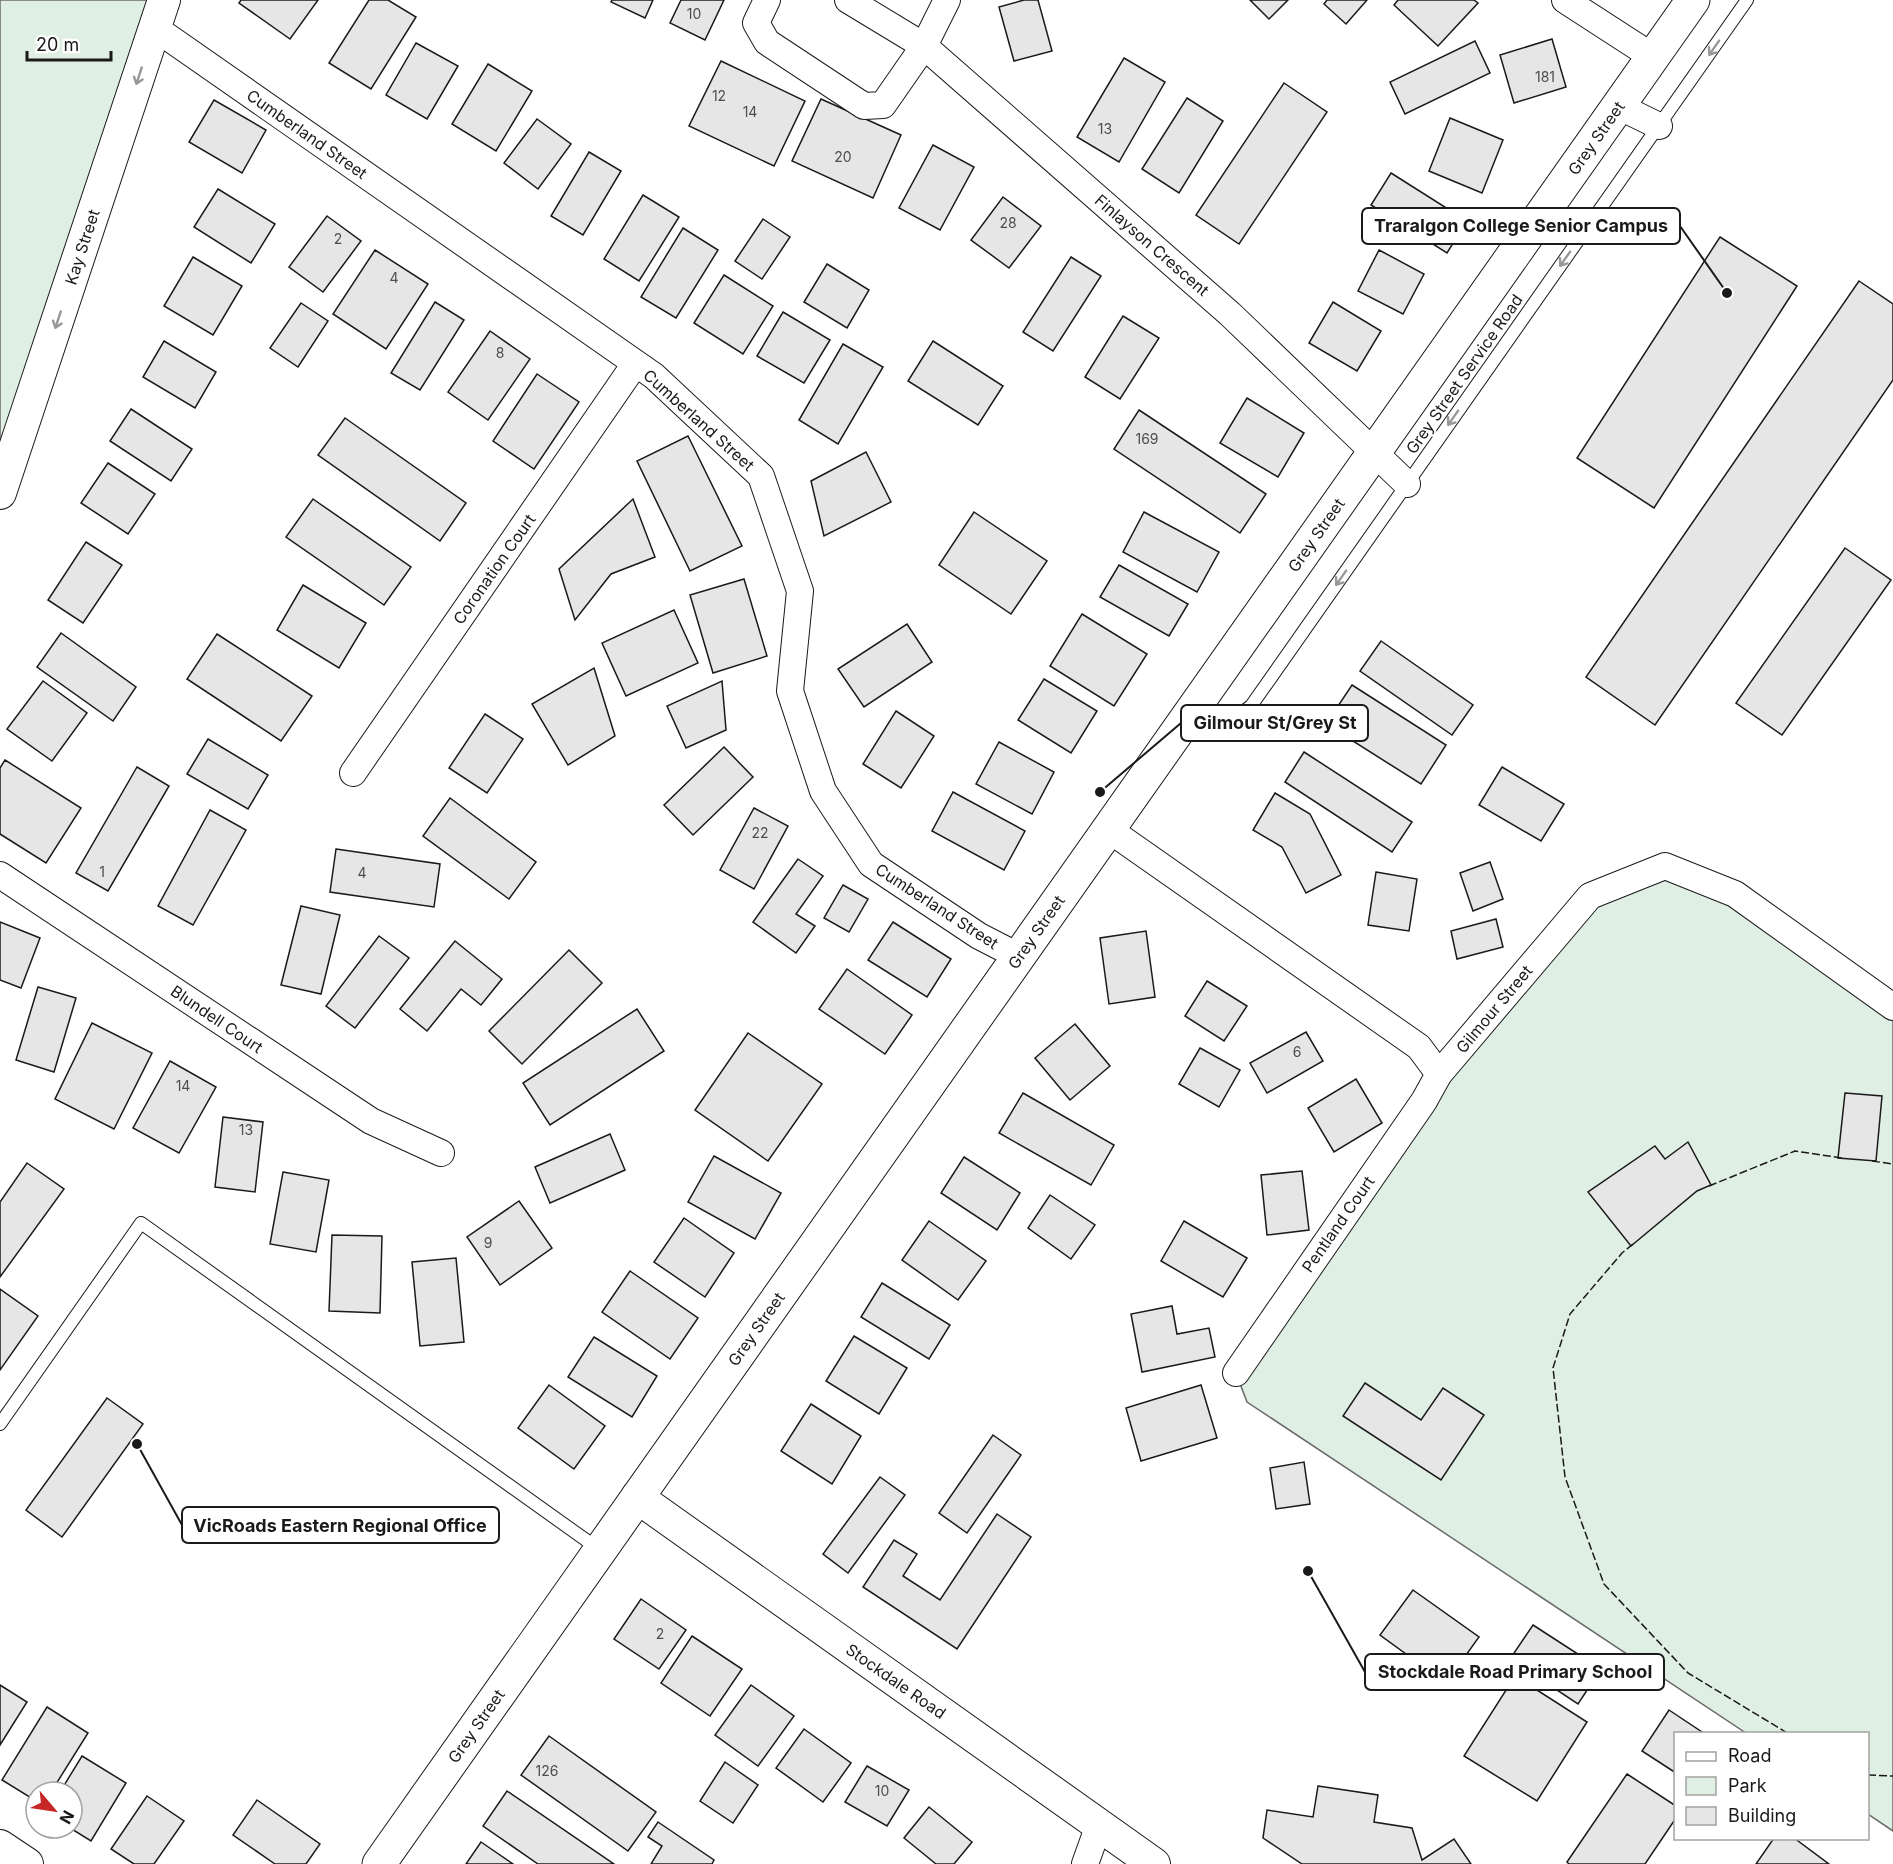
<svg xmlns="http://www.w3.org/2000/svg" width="1893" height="1864" viewBox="0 0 1893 1864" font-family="Inter,sans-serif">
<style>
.green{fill:#e0efe3;stroke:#6a6a6a;stroke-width:1.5}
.building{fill:#e6e6e6;stroke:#1a1a1a;stroke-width:1.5}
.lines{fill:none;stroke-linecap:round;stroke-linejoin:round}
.service-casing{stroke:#1a1a1a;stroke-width:14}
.minor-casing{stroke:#1a1a1a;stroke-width:28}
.tertiary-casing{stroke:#1a1a1a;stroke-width:34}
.secondary-casing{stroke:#1a1a1a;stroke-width:35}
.service{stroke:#fff;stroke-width:12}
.minor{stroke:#fff;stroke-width:26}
.tertiary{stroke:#fff;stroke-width:32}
.secondary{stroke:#fff;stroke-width:33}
.fence{stroke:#1a1a1a;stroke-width:1.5;stroke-dasharray:8 3;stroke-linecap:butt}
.oneway{stroke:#989898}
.labels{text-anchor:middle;stroke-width:4.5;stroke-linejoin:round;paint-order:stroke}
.number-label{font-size:14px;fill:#4d4d4d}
.street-label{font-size:16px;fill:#1a1a1a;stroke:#fff}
.leader{fill:none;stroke:#1a1a1a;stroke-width:2}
.callout-dot{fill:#1a1a1a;stroke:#fff;stroke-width:2}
.callout{fill:#fff;stroke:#1a1a1a;stroke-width:2}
.callout-label{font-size:18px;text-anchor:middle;font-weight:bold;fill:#1a1a1a}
</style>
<rect width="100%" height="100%" fill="#fff"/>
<g class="green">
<path d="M 0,0 L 164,0 L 0,498 Z"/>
<path d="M 1665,866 L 1893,1007 L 1893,1831 L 1868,1814 L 1868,1734 L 1746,1733 L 1247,1402 L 1236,1373 L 1424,1101 L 1590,896 Z"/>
</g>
<g class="building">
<path d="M 241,0 L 318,0 L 290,39 L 239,3 Z"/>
<path d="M 369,0 L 388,0 L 416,17 L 371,89 L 329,63 Z"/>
<path d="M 612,0 L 653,0 L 645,18 L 611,2 Z"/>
<path d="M 681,0 L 724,0 L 705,40 L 670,23 Z"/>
<path d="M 1024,0 L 1038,0 L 1052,51 L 1014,61 L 999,7 Z"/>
<path d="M 1250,0 L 1288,0 L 1269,19 Z"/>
<path d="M 1327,0 L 1367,0 L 1346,24 L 1324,4 Z"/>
<path d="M 1398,0 L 1474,0 L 1478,3 L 1438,46 L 1394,5 Z"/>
<path d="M 1552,39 L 1566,87 L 1514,103 L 1500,55 Z"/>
<path d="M 1475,41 L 1490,73 L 1405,114 L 1390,82 Z"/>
<path d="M 416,43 L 458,66 L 427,119 L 386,95 Z"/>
<path d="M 1124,58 L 1165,82 L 1119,162 L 1077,137 Z"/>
<path d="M 721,61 L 805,101 L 774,166 L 689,126 Z"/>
<path d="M 488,64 L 532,91 L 496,151 L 452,124 Z"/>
<path d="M 1284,83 L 1327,112 L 1239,244 L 1196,215 Z"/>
<path d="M 1187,98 L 1223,121 L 1179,193 L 1142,169 Z"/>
<path d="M 821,99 L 901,135 L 873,198 L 792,161 Z"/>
<path d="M 214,100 L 266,130 L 242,173 L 189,142 Z"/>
<path d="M 1450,118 L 1503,140 L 1482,193 L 1429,171 Z"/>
<path d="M 537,119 L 571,144 L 538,189 L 504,163 Z"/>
<path d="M 933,145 L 974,167 L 940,230 L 899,208 Z"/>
<path d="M 589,152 L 621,171 L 583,235 L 551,216 Z"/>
<path d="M 1391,173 L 1467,221 L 1447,253 L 1371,205 Z"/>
<path d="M 218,189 L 275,224 L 251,263 L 194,227 Z"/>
<path d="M 643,195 L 679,217 L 639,281 L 604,259 Z"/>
<path d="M 1003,197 L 1041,226 L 1009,268 L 971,240 Z"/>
<path d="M 327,216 L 361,241 L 323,292 L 289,267 Z"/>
<path d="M 763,219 L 790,237 L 762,279 L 735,261 Z"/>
<path d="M 683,228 L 718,250 L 676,318 L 641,297 Z"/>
<path d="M 1720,237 L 1797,286 L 1654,508 L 1577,458 Z"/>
<path d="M 375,250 L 428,284 L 386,349 L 333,314 Z"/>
<path d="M 1379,250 L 1424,274 L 1403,314 L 1358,291 Z"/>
<path d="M 193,257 L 242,286 L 213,335 L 164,306 Z"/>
<path d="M 1071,257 L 1101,276 L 1053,351 L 1023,332 Z"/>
<path d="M 827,264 L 869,290 L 847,328 L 804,302 Z"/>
<path d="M 724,275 L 773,306 L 743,354 L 694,323 Z"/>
<path d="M 1859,281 L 1893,304 L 1893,380 L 1655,725 L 1586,677 Z"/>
<path d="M 435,302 L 464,320 L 420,390 L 391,373 Z"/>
<path d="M 1333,302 L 1381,331 L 1357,371 L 1309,343 Z"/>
<path d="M 301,303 L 328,321 L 298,367 L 270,348 Z"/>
<path d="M 783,312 L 830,340 L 804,383 L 757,356 Z"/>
<path d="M 1123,316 L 1159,338 L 1120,399 L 1085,377 Z"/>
<path d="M 490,331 L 530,359 L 488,420 L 448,392 Z"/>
<path d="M 164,341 L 216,372 L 195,408 L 143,377 Z"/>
<path d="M 933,341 L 1003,386 L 978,425 L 908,381 Z"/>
<path d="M 843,344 L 883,367 L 838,444 L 799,420 Z"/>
<path d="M 537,374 L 579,402 L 534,469 L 493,441 Z"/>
<path d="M 1247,398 L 1304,433 L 1278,477 L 1220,443 Z"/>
<path d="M 131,409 L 192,449 L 171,481 L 110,441 Z"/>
<path d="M 1139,410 L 1266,494 L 1240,533 L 1114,449 Z"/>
<path d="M 345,418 L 466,503 L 440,541 L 318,455 Z"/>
<path d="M 688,436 L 742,546 L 690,571 L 637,461 Z"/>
<path d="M 866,452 L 891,502 L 824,536 L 811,481 Z"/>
<path d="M 108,463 L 155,494 L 128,534 L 81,503 Z"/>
<path d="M 313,499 L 411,567 L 384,605 L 286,537 Z"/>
<path d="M 633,499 L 655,557 L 611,574 L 575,620 L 559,569 Z"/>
<path d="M 974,512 L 1047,561 L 1011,614 L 939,565 Z"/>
<path d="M 1144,512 L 1219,552 L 1197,592 L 1123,552 Z"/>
<path d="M 86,542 L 122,565 L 83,623 L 48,600 Z"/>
<path d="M 1845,548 L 1891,580 L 1782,735 L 1736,703 Z"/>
<path d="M 1119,565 L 1188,604 L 1169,636 L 1100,597 Z"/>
<path d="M 744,579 L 767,656 L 713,673 L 690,595 Z"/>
<path d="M 303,585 L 366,623 L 339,668 L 277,630 Z"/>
<path d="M 674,610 L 698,663 L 626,696 L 602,643 Z"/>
<path d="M 1082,614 L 1147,654 L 1114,706 L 1050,666 Z"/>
<path d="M 907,624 L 932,662 L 864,707 L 838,669 Z"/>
<path d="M 61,633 L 136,687 L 113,721 L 37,667 Z"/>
<path d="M 217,634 L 312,696 L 281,741 L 187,679 Z"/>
<path d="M 1381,641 L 1473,705 L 1452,735 L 1360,671 Z"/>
<path d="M 594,668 L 615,736 L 568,765 L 532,704 Z"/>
<path d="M 1044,679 L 1097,711 L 1071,753 L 1018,720 Z"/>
<path d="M 43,681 L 87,713 L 52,761 L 7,729 Z"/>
<path d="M 722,681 L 726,730 L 686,748 L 667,706 Z"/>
<path d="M 1352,685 L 1446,745 L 1421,784 L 1326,724 Z"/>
<path d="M 896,711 L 934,736 L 901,788 L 863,764 Z"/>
<path d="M 485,714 L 523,739 L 487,793 L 449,768 Z"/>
<path d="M 208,739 L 268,775 L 248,809 L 187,774 Z"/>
<path d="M 999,742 L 1054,772 L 1032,814 L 976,784 Z"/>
<path d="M 724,747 L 753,777 L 693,835 L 664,805 Z"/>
<path d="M 1304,752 L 1412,822 L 1392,852 L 1285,782 Z"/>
<path d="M 5,760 L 81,808 L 46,863 L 0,834 L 0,768 Z"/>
<path d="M 137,767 L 169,786 L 108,891 L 76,873 Z"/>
<path d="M 1502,767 L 1564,804 L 1541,841 L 1479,805 Z"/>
<path d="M 953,792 L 1025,831 L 1004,870 L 932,831 Z"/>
<path d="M 1275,793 L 1310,814 L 1341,875 L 1306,893 L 1282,847 L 1253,830 Z"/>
<path d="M 450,798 L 536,862 L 509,899 L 423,836 Z"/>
<path d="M 754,808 L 788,826 L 754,889 L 720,870 Z"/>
<path d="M 210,810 L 246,830 L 193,925 L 158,906 Z"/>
<path d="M 336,849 L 440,864 L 434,907 L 330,892 Z"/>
<path d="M 798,859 L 823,876 L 796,914 L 815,926 L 796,953 L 753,922 Z"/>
<path d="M 1490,862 L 1503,899 L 1473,911 L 1460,873 Z"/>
<path d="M 1376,872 L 1417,879 L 1409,931 L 1368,925 Z"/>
<path d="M 843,885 L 868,899 L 849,932 L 824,918 Z"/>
<path d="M 301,906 L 340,915 L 321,994 L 281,985 Z"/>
<path d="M 1496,919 L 1503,947 L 1457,959 L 1451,931 Z"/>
<path d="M 0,922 L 40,938 L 21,988 L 0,980 Z"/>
<path d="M 893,922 L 951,959 L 927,997 L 868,960 Z"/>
<path d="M 1146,931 L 1155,997 L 1109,1004 L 1100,938 Z"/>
<path d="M 379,936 L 409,958 L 355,1028 L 326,1006 Z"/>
<path d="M 455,941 L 502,979 L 481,1005 L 461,989 L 427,1031 L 400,1009 Z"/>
<path d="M 569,950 L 602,983 L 522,1064 L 489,1031 Z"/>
<path d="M 847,969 L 912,1015 L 885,1054 L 819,1009 Z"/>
<path d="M 1207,981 L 1247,1006 L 1224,1041 L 1185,1016 Z"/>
<path d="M 38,987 L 76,998 L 54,1072 L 16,1060 Z"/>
<path d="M 637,1009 L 664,1051 L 550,1125 L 523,1083 Z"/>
<path d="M 92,1023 L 152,1053 L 114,1129 L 55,1099 Z"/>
<path d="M 1075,1024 L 1110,1066 L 1070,1100 L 1035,1058 Z"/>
<path d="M 1306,1032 L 1323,1061 L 1267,1093 L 1250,1063 Z"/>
<path d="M 748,1033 L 822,1084 L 768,1161 L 695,1110 Z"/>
<path d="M 1200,1048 L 1240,1070 L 1219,1107 L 1179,1084 Z"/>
<path d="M 170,1061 L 216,1087 L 179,1153 L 133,1128 Z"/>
<path d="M 1356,1079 L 1382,1123 L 1334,1152 L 1308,1108 Z"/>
<path d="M 1023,1093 L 1114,1145 L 1091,1185 L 999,1133 Z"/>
<path d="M 1845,1093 L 1882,1096 L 1876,1161 L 1838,1158 Z"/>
<path d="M 223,1117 L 263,1122 L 255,1192 L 215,1187 Z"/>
<path d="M 610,1134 L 625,1170 L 550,1203 L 535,1167 Z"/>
<path d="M 1688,1142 L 1711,1185 L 1697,1191 L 1631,1246 L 1588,1192 L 1655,1146 L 1665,1159 Z"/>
<path d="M 714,1156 L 781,1193 L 755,1239 L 688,1202 Z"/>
<path d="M 964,1157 L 1020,1193 L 997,1230 L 941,1193 Z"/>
<path d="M 27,1163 L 64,1189 L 0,1277 L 0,1202 Z"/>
<path d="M 1302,1171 L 1309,1230 L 1267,1235 L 1261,1175 Z"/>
<path d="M 283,1172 L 329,1180 L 316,1252 L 270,1244 Z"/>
<path d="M 1050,1195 L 1095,1225 L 1071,1259 L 1028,1228 Z"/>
<path d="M 519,1201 L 552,1248 L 500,1285 L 467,1237 Z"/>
<path d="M 684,1218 L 734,1253 L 705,1297 L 654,1262 Z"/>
<path d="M 929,1221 L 986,1261 L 958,1300 L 902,1260 Z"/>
<path d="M 1184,1221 L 1247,1258 L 1223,1297 L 1161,1261 Z"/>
<path d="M 332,1235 L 382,1236 L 380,1313 L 329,1311 Z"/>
<path d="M 456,1258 L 464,1342 L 420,1346 L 412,1262 Z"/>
<path d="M 630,1271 L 698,1318 L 670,1359 L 602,1312 Z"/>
<path d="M 882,1283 L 950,1325 L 929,1359 L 861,1317 Z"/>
<path d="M 0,1289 L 38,1316 L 0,1370 Z"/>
<path d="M 1172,1306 L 1177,1334 L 1209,1328 L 1215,1357 L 1142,1372 L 1131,1314 Z"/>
<path d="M 854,1336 L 907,1368 L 879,1414 L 826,1381 Z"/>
<path d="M 594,1337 L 657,1376 L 632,1417 L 568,1377 Z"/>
<path d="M 1365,1383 L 1421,1420 L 1443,1388 L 1484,1415 L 1441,1480 L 1343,1416 Z"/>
<path d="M 549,1385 L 605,1426 L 574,1469 L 518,1428 Z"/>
<path d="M 1201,1385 L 1217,1438 L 1141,1461 L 1126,1408 Z"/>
<path d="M 107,1398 L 143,1424 L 62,1537 L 26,1510 Z"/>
<path d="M 811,1404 L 861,1436 L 832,1484 L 781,1451 Z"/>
<path d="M 993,1435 L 1021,1455 L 967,1533 L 939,1513 Z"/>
<path d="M 1304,1462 L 1310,1504 L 1276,1509 L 1270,1468 Z"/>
<path d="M 880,1477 L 905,1495 L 848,1573 L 823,1554 Z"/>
<path d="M 997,1514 L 1031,1537 L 957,1649 L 863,1587 L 894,1540 L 917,1554 L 903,1576 L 940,1600 Z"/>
<path d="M 1413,1590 L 1479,1637 L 1446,1683 L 1380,1635 Z"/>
<path d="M 641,1599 L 686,1630 L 659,1669 L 614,1639 Z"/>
<path d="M 1533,1625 L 1601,1669 L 1578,1704 L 1510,1659 Z"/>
<path d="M 692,1636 L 742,1669 L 710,1716 L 661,1683 Z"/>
<path d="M 1515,1676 L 1587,1722 L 1537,1801 L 1464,1756 Z"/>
<path d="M 0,1685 L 27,1702 L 0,1745 Z"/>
<path d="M 751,1685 L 794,1716 L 758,1766 L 715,1735 Z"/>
<path d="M 47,1707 L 88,1733 L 51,1792 L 36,1792 L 36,1801 L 2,1780 Z"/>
<path d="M 1669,1710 L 1705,1734 L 1676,1734 L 1676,1773 L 1642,1751 Z"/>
<path d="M 804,1729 L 851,1763 L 823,1802 L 776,1768 Z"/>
<path d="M 549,1736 L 656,1812 L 628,1851 L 521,1775 Z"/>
<path d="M 82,1756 L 126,1783 L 91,1841 L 70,1828 L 72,1828 L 72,1792 L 60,1792 Z"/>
<path d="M 725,1762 L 758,1785 L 733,1823 L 700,1801 Z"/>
<path d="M 867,1766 L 909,1790 L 887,1826 L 845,1802 Z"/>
<path d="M 1627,1774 L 1676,1806 L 1676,1818 L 1645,1864 L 1569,1864 L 1567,1862 Z"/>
<path d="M 1318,1786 L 1378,1795 L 1374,1822 L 1412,1828 L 1422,1860 L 1454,1839 L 1471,1864 L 1302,1864 L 1263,1838 L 1267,1810 L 1313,1817 Z"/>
<path d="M 507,1791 L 614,1864 L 538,1864 L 483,1826 Z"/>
<path d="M 147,1796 L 184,1821 L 154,1864 L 134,1864 L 111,1849 Z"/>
<path d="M 257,1800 L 320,1844 L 306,1864 L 275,1864 L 233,1835 Z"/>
<path d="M 929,1807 L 972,1842 L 954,1864 L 936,1864 L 904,1838 Z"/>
<path d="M 658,1822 L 714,1860 L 712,1864 L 651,1864 L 662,1846 L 648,1837 Z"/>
<path d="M 1774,1838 L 1794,1838 L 1829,1864 L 1756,1864 Z"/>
<path d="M 481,1842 L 513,1864 L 466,1864 Z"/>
</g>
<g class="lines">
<defs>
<g id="service">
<path d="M 1188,725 L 1228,723 L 1251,706 L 1747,0"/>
<path d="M 0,1424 L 141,1223 L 600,1550"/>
</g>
<g id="minor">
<path d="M 767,0 L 756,23 L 767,42 L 864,106 L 883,105 L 924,46 L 947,0"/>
<path d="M 848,0 L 924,46 L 1230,314 L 1407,484"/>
<path d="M 1565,0 L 1653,57"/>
<path d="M 155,28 L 654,376 L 761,476 L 800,591 L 790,691 L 823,791 L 871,864 L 979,936 L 1018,956"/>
<path d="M 1618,106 L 1659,126"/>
<path d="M 353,773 L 635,364"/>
<path d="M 1108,829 L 1419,1047 L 1439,1074 L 1590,896 L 1665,866 L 1735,894 L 1893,1007"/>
<path d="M 0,875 L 371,1121 L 441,1153"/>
<path d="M 1236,1373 L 1424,1101 L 1439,1074"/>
<path d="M 1085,1864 L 1099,1825"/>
</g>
<g id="tertiary">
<path d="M 0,493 L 164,0"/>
<path d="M 637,1497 L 1154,1864"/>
<path d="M 0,1846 L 27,1864"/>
</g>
<path id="secondary" d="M 379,1864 L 1693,0"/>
</defs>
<use href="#service" class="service-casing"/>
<use href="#minor" class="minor-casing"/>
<use href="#tertiary" class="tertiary-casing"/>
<use href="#secondary" class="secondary-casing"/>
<use href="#service" class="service"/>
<use href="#minor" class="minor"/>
<use href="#tertiary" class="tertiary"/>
<use href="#secondary" class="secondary"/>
<g class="fence">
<path d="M 1872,1161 L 1893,1164"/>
<path d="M 1709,1186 L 1795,1151 L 1842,1158"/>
<path d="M 1633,1244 L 1622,1253 L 1570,1314 L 1553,1368 L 1565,1477 L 1604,1584 L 1688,1673 L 1789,1734"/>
<path d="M 1868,1775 L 1893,1776"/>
</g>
</g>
<defs><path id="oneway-shaft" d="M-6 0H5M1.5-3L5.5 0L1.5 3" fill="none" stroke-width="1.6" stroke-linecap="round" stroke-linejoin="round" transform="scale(1.5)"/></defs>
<g class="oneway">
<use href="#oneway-shaft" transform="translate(1714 48) rotate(125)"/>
<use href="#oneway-shaft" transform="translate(139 76) rotate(108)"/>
<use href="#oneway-shaft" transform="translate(1565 259) rotate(125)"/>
<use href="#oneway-shaft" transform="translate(58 320) rotate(108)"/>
<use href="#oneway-shaft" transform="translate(1453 418) rotate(125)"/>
<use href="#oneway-shaft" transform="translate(1341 578) rotate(125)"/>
</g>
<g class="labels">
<g class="number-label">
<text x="694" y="19">10</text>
<text x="1545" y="82">181</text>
<text x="719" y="101">12</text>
<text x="750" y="117">14</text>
<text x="1105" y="134">13</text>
<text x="843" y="162">20</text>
<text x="1008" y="228">28</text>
<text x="338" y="244">2</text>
<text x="394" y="283">4</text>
<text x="500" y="358">8</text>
<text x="1147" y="444">169</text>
<text x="760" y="838">22</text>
<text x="102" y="877">1</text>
<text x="362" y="878">4</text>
<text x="1297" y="1057">6</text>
<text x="183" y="1091">14</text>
<text x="246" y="1135">13</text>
<text x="488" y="1248">9</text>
<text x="660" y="1639">2</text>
<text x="547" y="1776">126</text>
<text x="882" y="1796">10</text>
</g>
<g class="street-label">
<text transform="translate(307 134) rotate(35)" y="6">Cumberland Street</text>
<text transform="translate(1596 138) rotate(-55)" y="6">Grey Street</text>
<text transform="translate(1152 245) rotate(41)" y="6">Finlayson Crescent</text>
<text transform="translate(82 247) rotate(-72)" y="6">Kay Street</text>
<text transform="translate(1464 374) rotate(-55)" y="6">Grey Street Service Road</text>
<text transform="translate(699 420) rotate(42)" y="6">Cumberland Street</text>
<text transform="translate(1316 535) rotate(-55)" y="6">Grey Street</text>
<text transform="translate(494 569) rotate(-55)" y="6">Coronation Court</text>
<text transform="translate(937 906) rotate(33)" y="6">Cumberland Street</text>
<text transform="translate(1036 932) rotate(-55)" y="6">Grey Street</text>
<text transform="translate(1494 1009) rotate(-50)" y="6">Gilmour Street</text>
<text transform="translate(217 1019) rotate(34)" y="6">Blundell Court</text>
<text transform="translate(1338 1224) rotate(-55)" y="6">Pentland Court</text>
<text transform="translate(756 1329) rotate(-55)" y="6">Grey Street</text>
<text transform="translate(896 1681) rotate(35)" y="6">Stockdale Road</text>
<text transform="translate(476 1726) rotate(-55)" y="6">Grey Street</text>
</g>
</g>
<path class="leader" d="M1727 293L1680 226M1100 792L1181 723M137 1444L182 1525M1308 1571L1365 1672"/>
<g class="callout-dot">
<circle cx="1727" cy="293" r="6"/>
<circle cx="1100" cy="792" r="6"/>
<circle cx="137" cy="1444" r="6"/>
<circle cx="1308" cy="1571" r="6"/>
</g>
<g class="callout">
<rect x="1362" y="208" width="318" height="36" rx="6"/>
<rect x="1181" y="705" width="187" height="36" rx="6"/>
<rect x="182" y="1507" width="317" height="36" rx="6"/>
<rect x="1365" y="1654" width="299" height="36" rx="6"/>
</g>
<g class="callout-label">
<text x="1521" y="232">Traralgon College Senior Campus</text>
<text x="1275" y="729">Gilmour St/Grey St</text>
<text x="340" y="1532">VicRoads Eastern Regional Office</text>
<text x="1515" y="1678">Stockdale Road Primary School</text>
</g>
<rect x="1674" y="1732" width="195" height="108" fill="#ffffff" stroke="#a3a3a3" stroke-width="1.5"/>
<rect x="1686" y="1752" width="30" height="9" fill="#ffffff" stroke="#a3a3a3" stroke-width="1.5"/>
<text x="1728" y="1762" font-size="18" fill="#1a1a1a">Road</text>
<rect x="1686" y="1777" width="30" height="18" fill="#e0efe3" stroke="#a3a3a3" stroke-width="1.5"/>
<text x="1728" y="1792" font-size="18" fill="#1a1a1a">Park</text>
<rect x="1686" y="1807" width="30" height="18" fill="#e6e6e6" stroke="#a3a3a3" stroke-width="1.5"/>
<text x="1728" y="1822" font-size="18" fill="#1a1a1a">Building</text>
<g transform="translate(54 1810) rotate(119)"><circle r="28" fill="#ffffff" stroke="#a3a3a3" stroke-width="1.5"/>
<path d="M0-4.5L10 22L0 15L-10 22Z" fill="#c62828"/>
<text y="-9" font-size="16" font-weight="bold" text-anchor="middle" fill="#1a1a1a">N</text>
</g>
<path d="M27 51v9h84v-9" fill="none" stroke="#1a1a1a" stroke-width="3"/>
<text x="36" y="51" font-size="18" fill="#1a1a1a" stroke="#ffffff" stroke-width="4.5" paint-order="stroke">20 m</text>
</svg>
